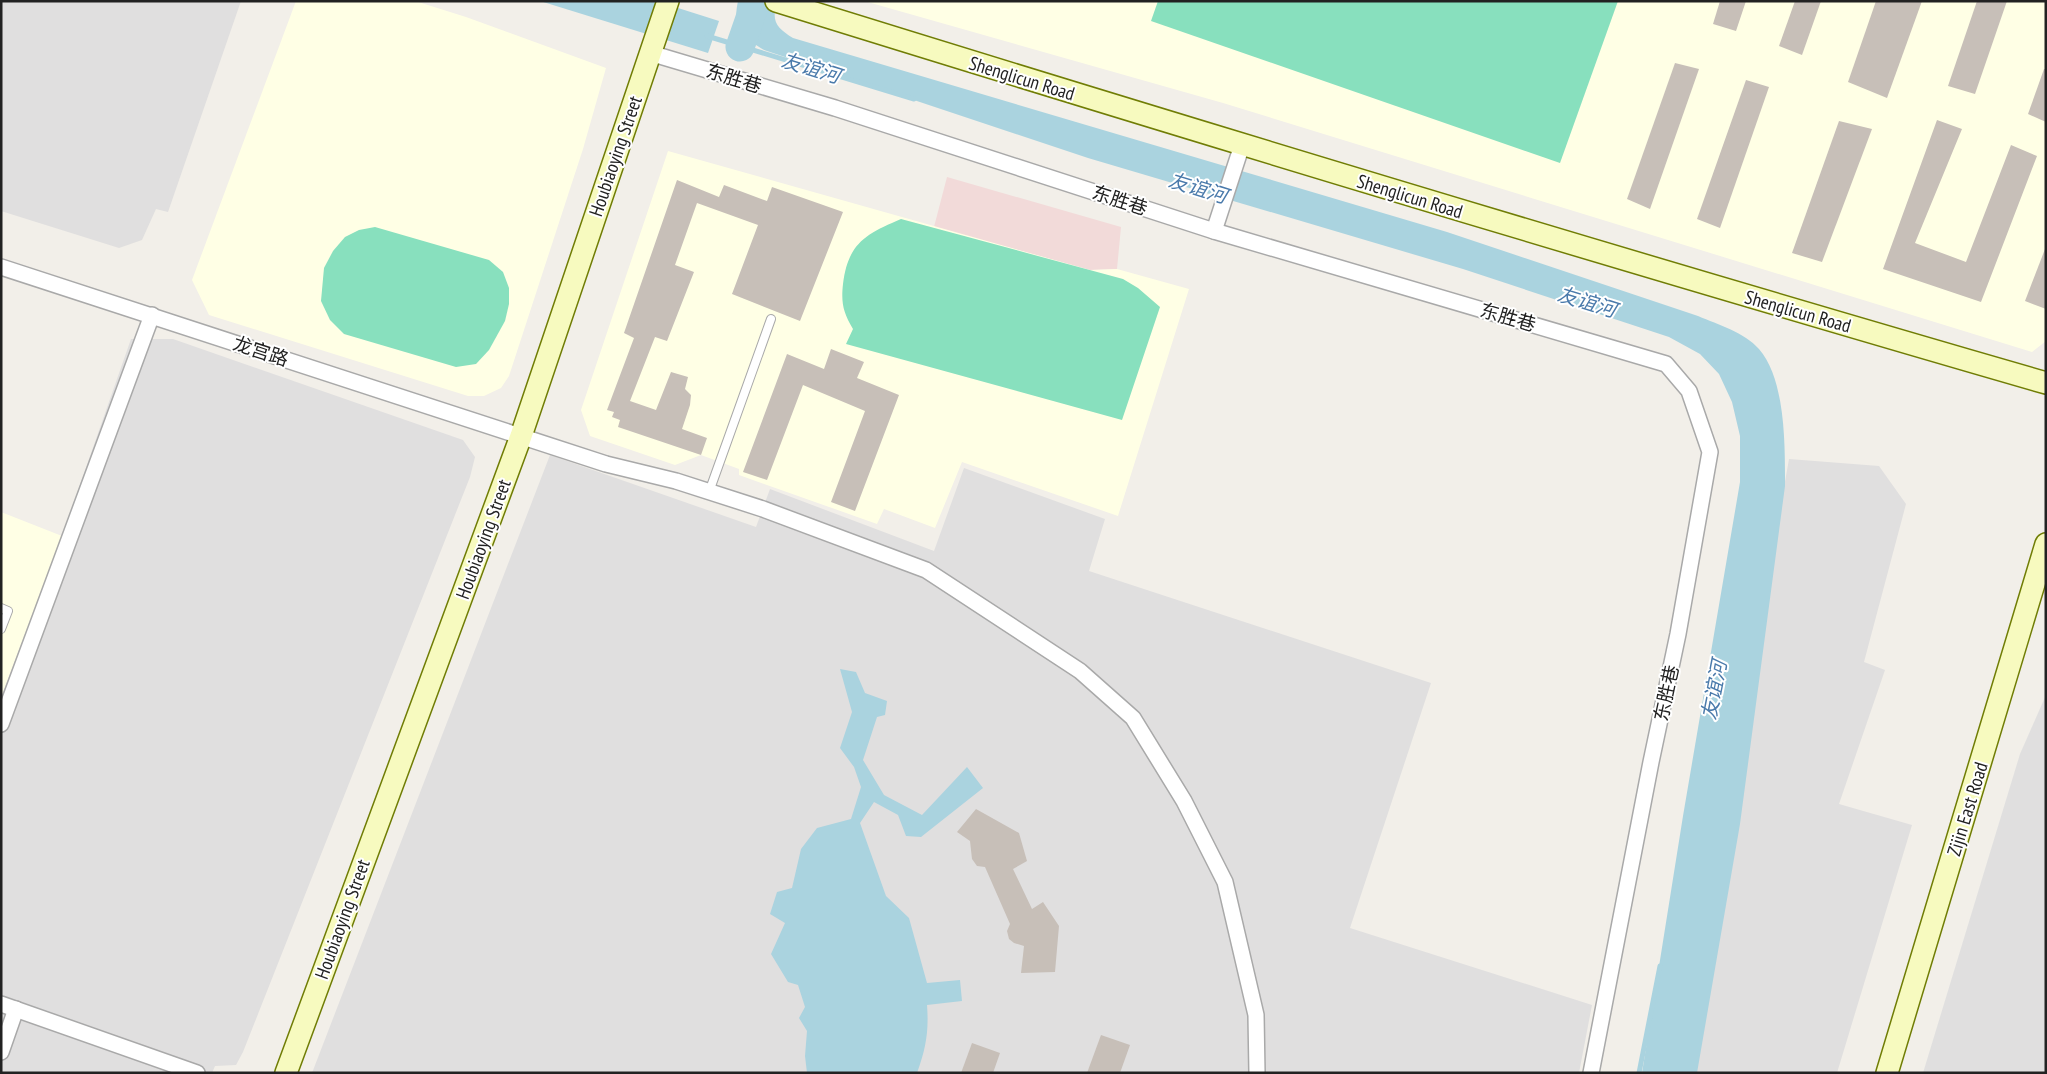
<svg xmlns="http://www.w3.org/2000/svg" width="2047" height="1074" viewBox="0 0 2047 1074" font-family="'PT Sans Narrow','Noto Sans SC',sans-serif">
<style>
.residential{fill:#e0dfdf}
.commercial{fill:#f2dad9}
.education{fill:#ffffe5}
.pitch{fill:#88e0be}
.water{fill:#aad3df}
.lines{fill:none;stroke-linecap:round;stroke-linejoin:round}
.stream{stroke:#aad3df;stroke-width:5}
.river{stroke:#aad3df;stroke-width:29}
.building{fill:#c7bfb8}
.lane-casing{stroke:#a9a9a9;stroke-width:10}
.street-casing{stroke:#a9a9a9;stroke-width:18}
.secondary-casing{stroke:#707d05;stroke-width:24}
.lane{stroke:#fff;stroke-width:8}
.street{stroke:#fff;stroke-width:15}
.secondary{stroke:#f7fabf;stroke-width:21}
.labels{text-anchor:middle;stroke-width:4;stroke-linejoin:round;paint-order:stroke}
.street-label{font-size:19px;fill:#222;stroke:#fff}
.water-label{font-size:20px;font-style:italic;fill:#4a7aab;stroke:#fff}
</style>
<rect width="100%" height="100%" fill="#f2efe9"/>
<g class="residential">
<path d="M 1,1 L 241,1 L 168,212 L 156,209 L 142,240 L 119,248 L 1,211 Z"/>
<path d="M 131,339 L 173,339 L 463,440 L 475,457 L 470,477 L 243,1052 L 236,1065 L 215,1066 L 212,1073 L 1,1073 L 1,697 L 62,536 Z"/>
<path d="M 550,455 L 756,527 L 770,489 L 934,551 L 964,468 L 1105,519 L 1089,571 L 1431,683 L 1350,928 L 1592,1005 L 1579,1073 L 312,1073 Z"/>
<path d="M 1789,459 L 1879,466 L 1906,504 L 1864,662 L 1885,670 L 1839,804 L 1912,825 L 1837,1073 L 1681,1073 Z"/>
<path d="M 2046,695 L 2046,1073 L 1923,1073 L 2020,754 Z"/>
</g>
<path class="commercial" d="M 947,177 L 1121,227 L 1117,269 L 1090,270 L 934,227 Z"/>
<g class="education">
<path d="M 296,1 L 415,1 L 466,17 L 606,68 L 583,149 L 509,376 L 501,388 L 484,396 L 468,396 L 209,315 L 192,280 Z"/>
<path d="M 864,1 L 2046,1 L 2046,341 L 2032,352 L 1223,103 Z"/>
<path d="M 668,151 L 1090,270 L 1117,269 L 1189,289 L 1118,516 L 962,462 L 935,528 L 884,509 L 877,524 L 739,475 L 739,469 L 701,455 L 675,465 L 590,436 L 581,410 Z"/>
<path d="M 1,512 L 62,536 L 1,697 Z"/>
</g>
<g class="pitch">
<path d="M 1158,1 L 1618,1 L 1560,163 L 1151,21 Z"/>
<path d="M 901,219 L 1123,279 L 1138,288 L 1160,307 L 1122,420 L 846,344 L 853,329 C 843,312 841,303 843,284 C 848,243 866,234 901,219 Z"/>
<path d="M 375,227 L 489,260 L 503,272 L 509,288 L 509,304 L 505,321 L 489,350 L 476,364 L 456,367 L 344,334 L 330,320 L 321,301 L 324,268 L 333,251 L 345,237 L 359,230 Z"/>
</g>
<g class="water">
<path d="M 540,1 L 656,1 L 719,21 L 708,53 Z"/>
<path d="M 738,1 L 778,1 C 770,21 777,28 793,38 L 1447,232 L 1698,316 C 1719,325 1744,332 1759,349 C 1786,380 1785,447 1785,486 L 1740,824 L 1697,1073 L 1642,1073 L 1683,816 L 1740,482 L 1740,436 L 1732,402 L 1719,374 L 1700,354 L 1669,337 L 1463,269 L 1088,158 L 764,50 C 742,37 732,29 738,1 Z"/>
<path d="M 840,669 L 856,672 L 865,693 L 887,701 L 885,715 L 877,717 L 863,760 L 884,795 L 922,815 L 967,767 L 983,788 L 921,837 L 906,836 L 898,815 L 874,802 L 860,823 L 886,896 L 909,918 L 927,983 L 960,980 L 962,1001 L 927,1005 C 929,1031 926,1048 917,1073 L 807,1073 L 805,1056 L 807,1031 L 799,1018 L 805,1007 L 798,985 L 788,982 L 771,954 L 785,923 L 770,914 L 777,892 L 792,888 L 801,849 L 817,828 L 851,819 L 861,787 L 854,767 L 840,748 L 852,712 Z"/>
</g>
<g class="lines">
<g class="stream">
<path d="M 707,36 L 914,99"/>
<path d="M 1639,1073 L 1660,966"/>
</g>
<path class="river" d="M 740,47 L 756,1"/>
</g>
<g class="building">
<path d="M 1720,1 L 1746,1 L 1736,31 L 1713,24 Z"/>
<path d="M 1795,1 L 1821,1 L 1802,55 L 1779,46 Z"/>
<path d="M 1876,1 L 1922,1 L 1887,98 L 1848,82 Z"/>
<path d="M 1977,1 L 2007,1 L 1975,94 L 1948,86 Z"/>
<path d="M 1675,63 L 1699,69 L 1650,209 L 1627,199 Z"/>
<path d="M 2044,69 L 2046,69 L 2046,122 L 2028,114 Z"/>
<path d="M 1746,80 L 1769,87 L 1720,228 L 1697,219 Z"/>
<path d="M 1937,120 L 1962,129 L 1915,243 L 1966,262 L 2011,145 L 2037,156 L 1981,302 L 1883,269 Z"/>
<path d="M 1839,121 L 1872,129 L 1822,262 L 1792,253 Z"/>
<path d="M 677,180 L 719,197 L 724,185 L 767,201 L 772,187 L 843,212 L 800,321 L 732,294 L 758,225 L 697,203 L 675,265 L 694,272 L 667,341 L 655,337 L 630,401 L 656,410 L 671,372 L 688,377 L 685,389 L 691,395 L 690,405 L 682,429 L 707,438 L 701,455 L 618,427 L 620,420 L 612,417 L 614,412 L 607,410 L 634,338 L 624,333 Z"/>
<path d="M 2045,249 L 2046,249 L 2046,309 L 2025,301 Z"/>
<path d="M 831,349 L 864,362 L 857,378 L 899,395 L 855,511 L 831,502 L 865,411 L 803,385 L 767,480 L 743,472 L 787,354 L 824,369 Z"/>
<path d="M 976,809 L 1019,833 L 1027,861 L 1013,869 L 1032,909 L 1043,902 L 1059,926 L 1055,972 L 1021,973 L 1024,946 L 1014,943 L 1009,939 L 1007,931 L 1010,924 L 985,867 L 977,866 L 972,859 L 970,841 L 957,832 Z"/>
<path d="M 1101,1035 L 1130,1045 L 1120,1073 L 1087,1073 Z"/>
<path d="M 972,1043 L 1000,1053 L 993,1073 L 961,1073 Z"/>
</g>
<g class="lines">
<defs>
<g id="lane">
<path d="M 709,492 L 771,319"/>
<path d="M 1,608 L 8,611 L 1,629"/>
</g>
<g id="street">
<path d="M 650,53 L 835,108 L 1214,231 L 1666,364 L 1689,391 L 1710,452 L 1678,634 L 1651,762 L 1591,1073"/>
<path d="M 1214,231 L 1242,145"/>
<path d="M 1,267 L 606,464 L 676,481 L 763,509 L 926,570 L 1080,671 L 1133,718 L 1184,801 L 1225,882 L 1256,1015 L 1257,1073"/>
<path d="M 1,724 L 152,315"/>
<path d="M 1,1004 L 197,1073"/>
<path d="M 1,1052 L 16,1009"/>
</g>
<g id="secondary">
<path d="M 776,1 C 1198,132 1621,260 2046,383"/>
<path d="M 286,1073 L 521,436 L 668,1"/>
<path d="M 1887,1073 L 2046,544"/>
</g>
</defs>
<use href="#lane" class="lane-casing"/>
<use href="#street" class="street-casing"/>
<use href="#secondary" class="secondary-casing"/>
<use href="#lane" class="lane"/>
<use href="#street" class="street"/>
<use href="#secondary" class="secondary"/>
</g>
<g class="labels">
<g class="street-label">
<text transform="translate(734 78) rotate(17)" y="7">东胜巷</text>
<text transform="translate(1022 78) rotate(17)" y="7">Shenglicun Road</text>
<text transform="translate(615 156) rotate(-71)" y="7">Houbiaoying Street</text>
<text transform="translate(1410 196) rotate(17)" y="7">Shenglicun Road</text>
<text transform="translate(1120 200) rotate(18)" y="7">东胜巷</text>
<text transform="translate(1798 311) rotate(16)" y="7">Shenglicun Road</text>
<text transform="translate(1508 317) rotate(16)" y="7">东胜巷</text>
<text transform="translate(261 351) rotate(18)" y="7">龙宫路</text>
<text transform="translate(483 539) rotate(-70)" y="7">Houbiaoying Street</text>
<text transform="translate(1666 693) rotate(-78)" y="7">东胜巷</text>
<text transform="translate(1967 809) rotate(-73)" y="7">Zijin East Road</text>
<text transform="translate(342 919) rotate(-70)" y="7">Houbiaoying Street</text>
</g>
<g class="water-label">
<text transform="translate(811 68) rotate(17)" y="7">友谊河</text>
<text transform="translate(1198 188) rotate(17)" y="7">友谊河</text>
<text transform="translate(1587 302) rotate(17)" y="7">友谊河</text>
<text transform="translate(1714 690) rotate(-79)" y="7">友谊河</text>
</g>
</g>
<rect width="2047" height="1074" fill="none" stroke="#222222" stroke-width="5"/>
</svg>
